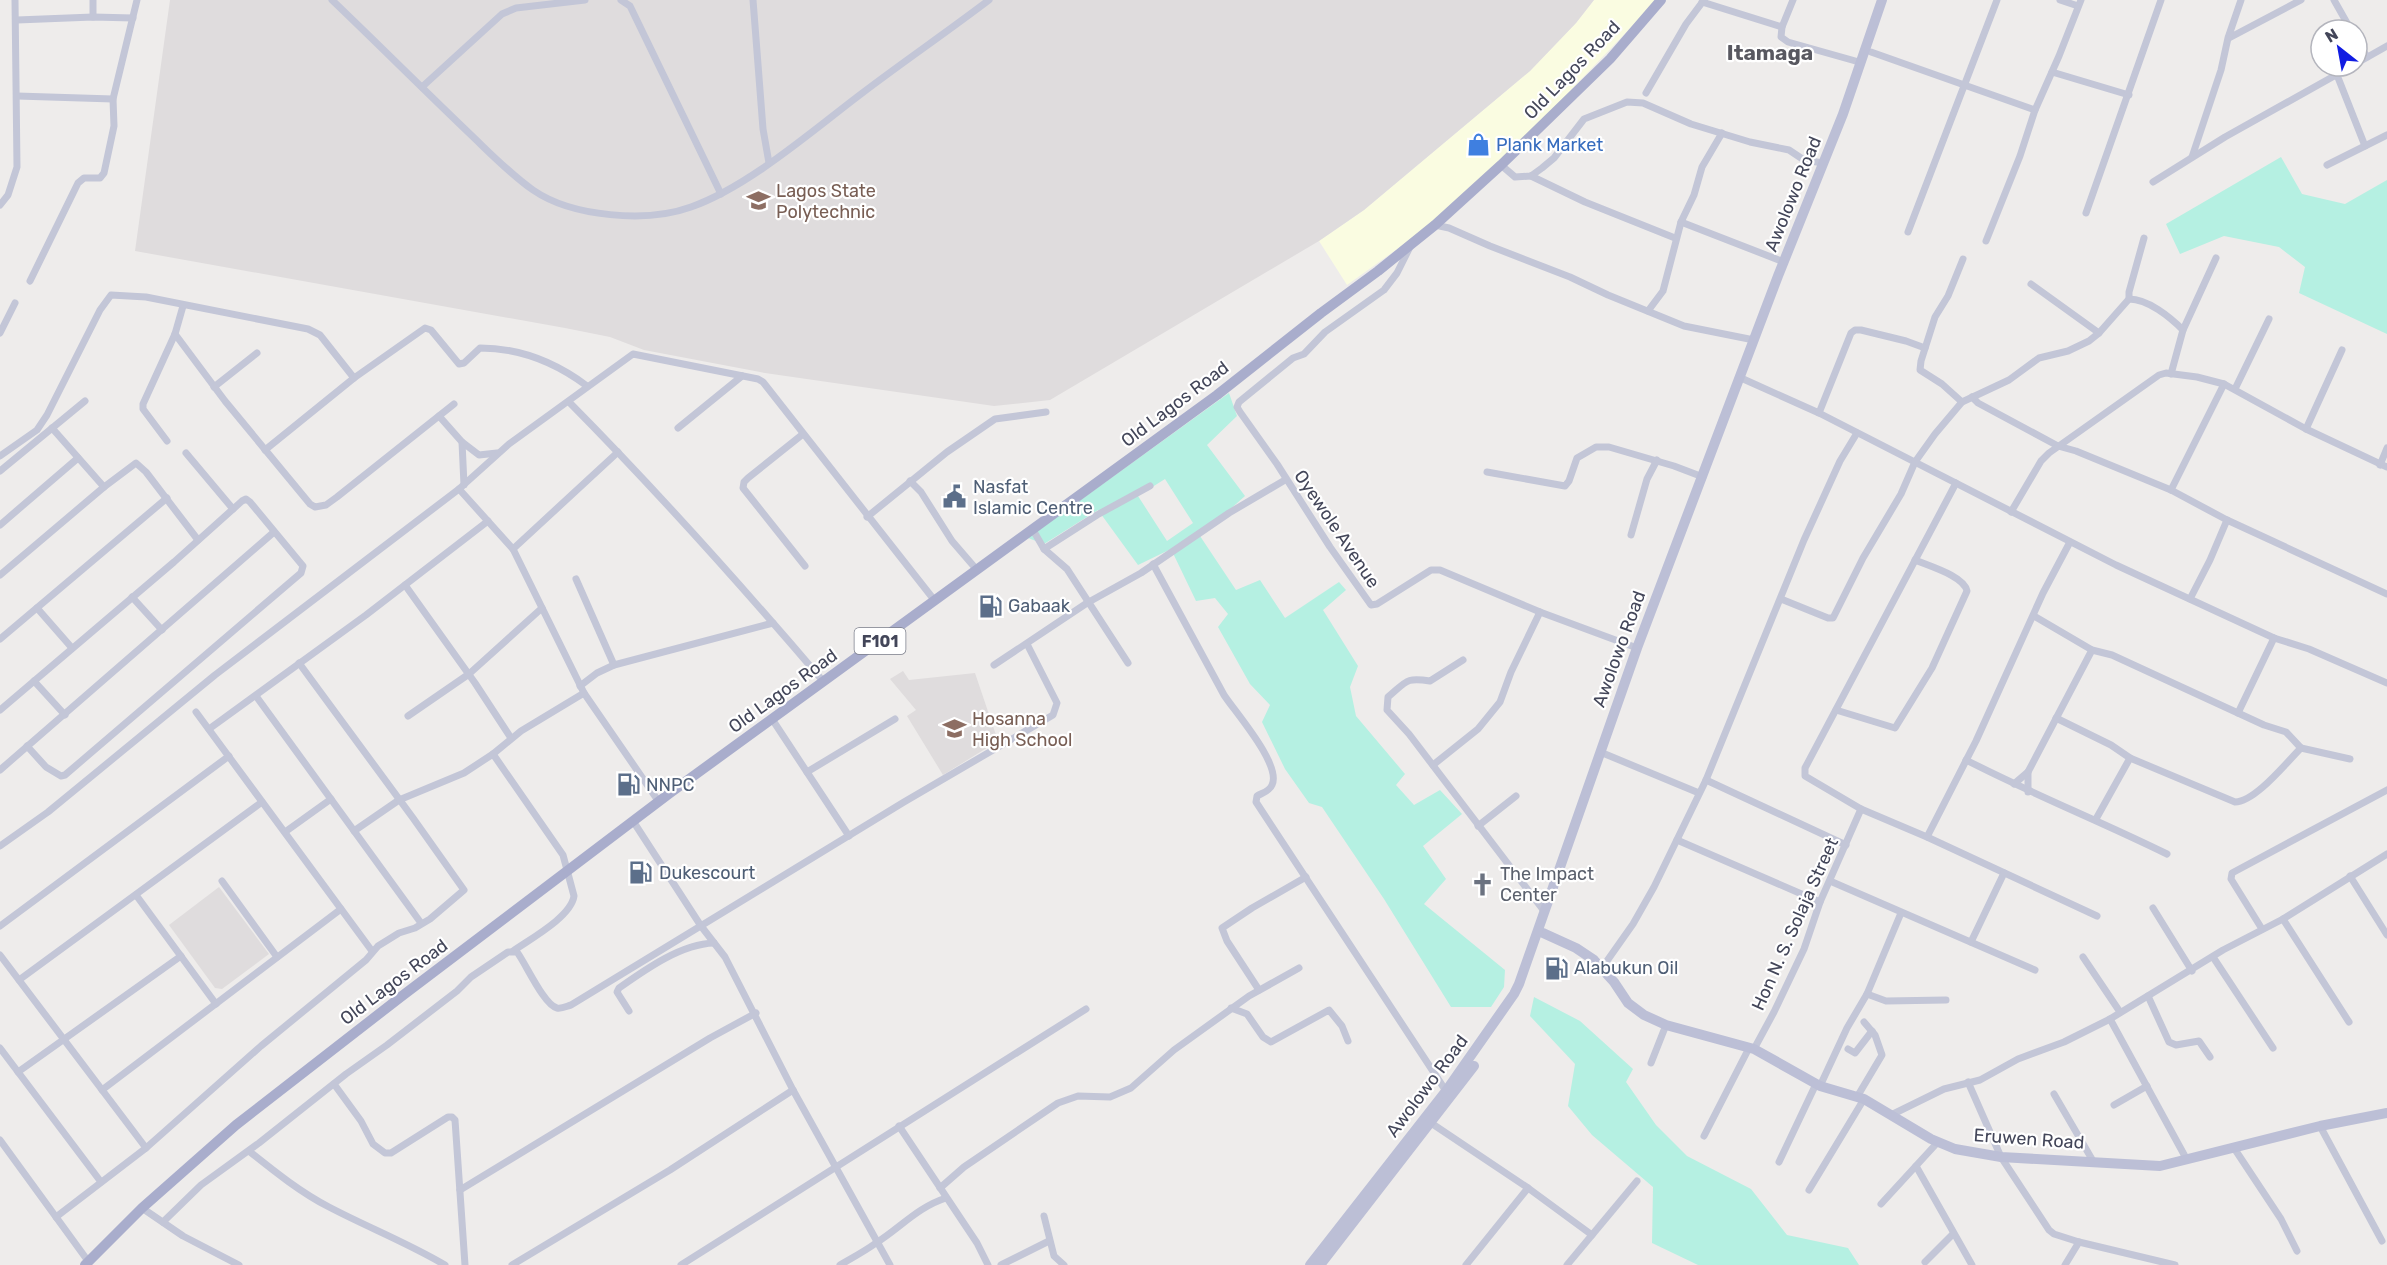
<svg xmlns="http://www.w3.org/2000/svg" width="2387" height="1265" viewBox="0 0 2387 1265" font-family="Rubik,sans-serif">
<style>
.commercial{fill:#fafce1}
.education{fill:#dfdcdd}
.green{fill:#b5f0e2;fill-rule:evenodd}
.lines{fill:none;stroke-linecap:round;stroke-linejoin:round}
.street{stroke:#c3c6d7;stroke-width:7}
.secondary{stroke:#bcbfd6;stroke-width:10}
.primary{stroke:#a9adcc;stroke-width:10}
.labels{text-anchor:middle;stroke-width:4.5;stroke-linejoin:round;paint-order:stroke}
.shield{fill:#fff;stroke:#7b7e8b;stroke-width:1.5}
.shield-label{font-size:16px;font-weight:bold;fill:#434659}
.street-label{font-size:18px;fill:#434659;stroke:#fff}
.shop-label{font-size:18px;fill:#366cbe;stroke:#fff;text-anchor:start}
.education-label{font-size:18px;fill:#785e54;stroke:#fff;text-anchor:start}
.service-label{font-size:18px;fill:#4e5e75;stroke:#fff;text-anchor:start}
.worship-label{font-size:18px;fill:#5b616d;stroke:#fff;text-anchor:start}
.quarter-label{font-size:21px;font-weight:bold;fill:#585860;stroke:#fff}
</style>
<rect width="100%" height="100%" fill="#eeeceb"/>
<path class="commercial" d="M 1594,0 L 1657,0 L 1569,92 L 1497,164 L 1425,229 L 1347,285 L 1319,241 L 1364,210 L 1530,71 L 1576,23 Z"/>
<g class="education">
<path d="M 170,0 L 1594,0 L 1576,23 L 1530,71 L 1364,210 L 1319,241 L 1050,400 L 994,406 L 765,373 L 644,350 L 610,337 L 565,328 L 135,251 Z"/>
<path d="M 903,671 L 909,680 L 975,673 L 998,741 L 943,775 L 907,716 L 916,710 L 890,679 Z"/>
<path d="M 219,887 L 269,954 L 222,989 L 215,988 L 169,925 Z"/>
</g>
<g class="green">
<path d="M 2281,157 L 2302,194 L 2345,204 L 2387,180 L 2387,334 L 2299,293 L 2305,267 L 2279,247 L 2224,236 L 2180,254 L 2166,224 Z"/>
<path d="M 1229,393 L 1237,416 L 1207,445 L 1245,496 L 1200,536 L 1236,590 L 1260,580 L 1285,618 L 1339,582 L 1346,590 L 1323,610 L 1358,666 L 1350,687 L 1356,716 L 1405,774 L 1396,785 L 1414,805 L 1440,790 L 1462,814 L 1423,846 L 1446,879 L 1424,904 L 1505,970 L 1504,987 L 1491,1007 L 1451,1007 L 1384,899 L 1322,807 L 1309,803 L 1285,769 L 1262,722 L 1270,705 L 1250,684 L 1218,627 L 1228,614 L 1215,598 L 1196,601 L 1171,549 L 1138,565 L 1098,510 L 1044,544 L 1028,538 ZM 1165,479 L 1193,523 L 1167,541 L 1138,496 Z"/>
<path d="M 1534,997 L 1580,1021 L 1633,1069 L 1626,1082 L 1656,1125 L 1687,1156 L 1751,1189 L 1787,1235 L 1848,1248 L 1859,1265 L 1698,1265 L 1652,1243 L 1653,1187 L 1592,1135 L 1568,1106 L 1575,1064 L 1530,1016 Z"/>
</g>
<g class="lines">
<g class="street">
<path d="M 93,0 L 93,17"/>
<path d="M 332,0 C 378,44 423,89 469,133 C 489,152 510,174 533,190 C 572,217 647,223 691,207 C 748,187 812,131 861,94 C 903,62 947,32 989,0"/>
<path d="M 621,0 L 630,6 L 721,194"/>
<path d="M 753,0 L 763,129 L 769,163"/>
<path d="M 1793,0 L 1782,27 L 1781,37 L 1788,42 L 1859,62"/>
<path d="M 2060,0 L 2078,6"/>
<path d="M 2334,0 L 2351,30"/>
<path d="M 1702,2 L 1782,27"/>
<path d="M 17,20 L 93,17 L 133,18"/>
<path d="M 2229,38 L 2301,0"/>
<path d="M 2357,40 L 2367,57"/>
<path d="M 1871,52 L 2035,110"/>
<path d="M 2357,63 L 2387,46"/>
<path d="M 2052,72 L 2129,95"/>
<path d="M 2337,75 L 2365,146"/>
<path d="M 422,87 L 502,14 L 516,8 L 585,0"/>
<path d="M 1646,93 L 1686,24 L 1704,0"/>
<path d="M 17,96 L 113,99"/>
<path d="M 2192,157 L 2221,70 L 2228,38 L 2241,0"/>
<path d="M 1501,165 L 1515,177 L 1531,176 L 1542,168 L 1554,158 L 1584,119 L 1627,102 L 1643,103 L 1691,124 L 1750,142 L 1789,150 L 1804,160 L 1823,163"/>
<path d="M 2327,165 L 2387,135"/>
<path d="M 1531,176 L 1585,202 L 1675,238"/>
<path d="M 2153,182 L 2225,137 L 2352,66"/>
<path d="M 0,205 L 8,195 L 17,167 L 15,0"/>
<path d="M 2086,213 L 2161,0"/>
<path d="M 1681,222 L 1784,262"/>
<path d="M 1435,225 L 1449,228 L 1490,246 L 1570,277 L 1608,295 L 1684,326 L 1754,340"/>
<path d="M 1908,232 L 1997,0"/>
<path d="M 1986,241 L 2020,156 L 2035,110 L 2059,56 L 2081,0"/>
<path d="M 1409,249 L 1397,273 L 1384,290 L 1325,332 L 1304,354 L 1293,358 L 1239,402 L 1237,407 L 1240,412 L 1277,464 L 1330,547 L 1371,605 L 1377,604 L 1431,570 L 1440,570 L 1540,612 L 1637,648"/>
<path d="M 30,281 L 78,183 L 84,178 L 100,178 L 104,173 L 114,126 L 113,99 L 137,0"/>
<path d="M 2031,284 L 2099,333"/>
<path d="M 2129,299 C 2148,299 2170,317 2183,330 L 2171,374"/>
<path d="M 1648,311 L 1663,291 L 1681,222 L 1694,195 L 1702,167 L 1722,133"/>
<path d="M 2183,330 L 2216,258"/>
<path d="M 0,333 L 15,303"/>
<path d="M 175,334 L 225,401 L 310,504 L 315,507 L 326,505 L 337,497 L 454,404"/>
<path d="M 1741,378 L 1819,413 L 2116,565 L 2274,638 L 2309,649 L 2387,683"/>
<path d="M 214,387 L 257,353"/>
<path d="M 2235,389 L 2269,319"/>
<path d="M 1972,397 L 1978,403 L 2058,446 L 2076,451 L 2171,490 L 2227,520 L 2387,594"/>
<path d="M 569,402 C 657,491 742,586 823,681"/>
<path d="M 1962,402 L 1942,384 L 1920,370 L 1921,361 L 1935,317 L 1948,296 L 1963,259"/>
<path d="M 1819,413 L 1851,333 L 1855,330 L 1861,330 L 1906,341 L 1925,348"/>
<path d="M 439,416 L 462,442 L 464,485"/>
<path d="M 52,428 L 104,487"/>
<path d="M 678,428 L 742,376"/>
<path d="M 2306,429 L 2342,350"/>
<path d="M 803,434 L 748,478 L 744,482 L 743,488 L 805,566"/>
<path d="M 167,441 L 143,409 L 143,404 L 175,334 L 183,306"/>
<path d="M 462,442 L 479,455 L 497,453"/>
<path d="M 265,450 L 354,378 L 425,328 L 431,330 L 459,364 L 464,363 L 480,348 C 521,348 555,362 587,386"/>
<path d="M 186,453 L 233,509"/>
<path d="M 0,456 L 37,430 L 47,415 L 100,310 L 111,295 L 146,297 L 308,329 L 320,335 L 354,378"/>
<path d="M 2380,465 L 2387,448"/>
<path d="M 0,471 L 85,401"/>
<path d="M 1487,472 L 1565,486 L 1569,481 L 1577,458 L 1596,447 L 1609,447 L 1674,466 L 1703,477"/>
<path d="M 910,481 L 921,492 L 952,541 L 977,570"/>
<path d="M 1956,483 L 1805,768 L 1805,776 L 1861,809 L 1927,837 L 2097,916"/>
<path d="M 459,489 L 513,549 L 584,693 L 659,802"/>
<path d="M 2171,490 L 2224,384"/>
<path d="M 2011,512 L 2041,461 L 2049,453 L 2159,375 L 2166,373 L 2197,377 L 2224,384 L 2306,429 L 2387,467"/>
<path d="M 867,517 L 947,452 L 995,419 L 1046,412"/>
<path d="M 0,525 L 78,458"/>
<path d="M 1033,530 L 1044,549 L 1067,569 L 1128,663"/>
<path d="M 1631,535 L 1647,479 L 1657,460"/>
<path d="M 513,549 L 618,452"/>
<path d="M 1044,549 L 1097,515 L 1150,486"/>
<path d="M 1153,564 L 1224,695 C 1235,712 1282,765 1272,785 C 1270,791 1262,793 1257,796 L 1256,802 L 1446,1091"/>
<path d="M 0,575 L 104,487 L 136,463 L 146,472 L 198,540"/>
<path d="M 576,579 L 614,665"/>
<path d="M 405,585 L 475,683 L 511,738"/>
<path d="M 132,597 L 162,630"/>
<path d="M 1781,599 L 1828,618 L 1833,618 L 1863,558 L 1901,494 L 1915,462 L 1935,434 L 1962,402 L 2009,380 L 2039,358 L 2068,351 L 2089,341 L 2099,333 L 2129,299 L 2129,292 L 2144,238"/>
<path d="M 2190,599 L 2210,560 L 2227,520"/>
<path d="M 37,608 L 72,648"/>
<path d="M 2034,616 L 2092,650 L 2112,655 L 2264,725 L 2286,732 L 2301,748"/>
<path d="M 0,639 L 167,498"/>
<path d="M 1463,660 L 1430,681 C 1406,677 1407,681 1388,697 L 1387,710 L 1409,734 L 1544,911"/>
<path d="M 994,665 L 1087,603 L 1141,573 L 1229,513 L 1285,480"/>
<path d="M 34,681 L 65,715"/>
<path d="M 580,686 L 597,673 L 614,665 L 773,623"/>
<path d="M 256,696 L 421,923"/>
<path d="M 0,710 L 174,562 L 242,501 L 246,499 L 250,502 L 303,566 L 301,573 L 65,775 L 61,776 L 46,767 L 27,746"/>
<path d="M 1836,710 L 1895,728 L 1932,668 L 1967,591 C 1964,576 1929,566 1915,560"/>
<path d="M 196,712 L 372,951"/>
<path d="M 2238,713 L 2274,638"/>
<path d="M 408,716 L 469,674 L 542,608"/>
<path d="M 2056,718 L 2111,745 L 2130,758"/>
<path d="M 772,719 L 849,836"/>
<path d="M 209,729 L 366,615 L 488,521"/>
<path d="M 493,754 L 563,855 L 574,896 C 571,917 530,939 513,951"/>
<path d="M 1605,754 L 1699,793"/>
<path d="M 1966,760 C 2032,794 2100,821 2167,854"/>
<path d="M 1433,765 L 1478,729 L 1500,702 L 1511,672 L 1540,612"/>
<path d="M 0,770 L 274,532"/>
<path d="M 807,772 L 895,719"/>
<path d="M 2028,772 L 2028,792"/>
<path d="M 1706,780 L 1846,845"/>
<path d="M 2014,784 L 2028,772 L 2092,650"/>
<path d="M 2096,819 L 2130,758 L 2235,802 C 2255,802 2286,763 2301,748 L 2350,759"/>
<path d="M 633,821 L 701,926 L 725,957 L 793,1090 L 890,1265"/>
<path d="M 1478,826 L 1516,796"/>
<path d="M 354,831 L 399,800 L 464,773 L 493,754 L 521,731 L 584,693"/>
<path d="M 285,832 L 331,799"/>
<path d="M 1927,837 L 1976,741 L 2043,593 L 2070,542"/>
<path d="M 1677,840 L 1820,902"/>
<path d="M 0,846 L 48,812 L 215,675 L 459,489 L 509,444 L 633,354 L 758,379 L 763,382 L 935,601"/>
<path d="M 2350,876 L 2387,935"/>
<path d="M 222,881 L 277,957"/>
<path d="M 1830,881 L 2035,970"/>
<path d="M 136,895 L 216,1004"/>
<path d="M 2153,908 L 2192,971"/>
<path d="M 2283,919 L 2349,1022"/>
<path d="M 0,926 L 229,756"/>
<path d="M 2262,929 L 2231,879 L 2232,873 L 2387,790"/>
<path d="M 1971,942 L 2004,873"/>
<path d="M 0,955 L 146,1148"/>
<path d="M 2083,957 L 2120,1012"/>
<path d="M 2213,957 L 2273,1048"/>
<path d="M 1602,968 L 1633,924 L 1654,887 L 1706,780 L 1804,540 L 1840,461 L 1857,433"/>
<path d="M 19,980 L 262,802"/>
<path d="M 1259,990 L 1227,941 L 1222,928 L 1252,908 L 1306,877"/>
<path d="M 1867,994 L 1886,1001 L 1946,1000"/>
<path d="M 2148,996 L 2169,1042 L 2176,1045 L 2199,1041 L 2210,1057"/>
<path d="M 1231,1008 L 1247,1014 L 1263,1037 L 1271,1042 L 1329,1010 L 1342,1026 L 1348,1041"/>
<path d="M 629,1011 L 617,992 L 619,988 C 646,969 681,944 714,943"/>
<path d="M 2110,1019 L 2187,1160"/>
<path d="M 0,1048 L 101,1182"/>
<path d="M 1754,1049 L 1774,1012 L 1804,949 L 1820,902 L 1861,809"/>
<path d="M 1848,1049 L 1855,1053 L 1872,1031"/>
<path d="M 1651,1063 L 1666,1025"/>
<path d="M 18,1072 L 181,956"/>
<path d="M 1968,1082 L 2001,1157 L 2049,1230 L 2054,1234 L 2079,1242 L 2175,1265"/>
<path d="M 334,1084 L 361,1121 L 373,1144 L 385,1153 L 391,1153 L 448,1117 L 452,1117 L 455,1120 L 465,1265"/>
<path d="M 1820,1086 L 1847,1028 L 1867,994 L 1901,913"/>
<path d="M 102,1090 L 341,909"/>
<path d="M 2054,1094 L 2093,1161"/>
<path d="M 1857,1097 L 1882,1055 L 1875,1035 L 1864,1022"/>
<path d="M 2114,1105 L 2147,1086"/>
<path d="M 1891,1115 L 1944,1089 L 1980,1080 L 2018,1059 L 2064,1042 L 2110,1019 L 2223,950 L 2283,919 L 2387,854"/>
<path d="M 1431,1123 L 1528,1188 L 1592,1235"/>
<path d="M 899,1126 L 977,1243 L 988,1265"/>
<path d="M 2320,1126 L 2382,1241"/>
<path d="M 1704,1136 L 1749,1048"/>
<path d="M 0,1140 L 88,1261"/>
<path d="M 2234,1148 L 2281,1219 L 2297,1251"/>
<path d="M 249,1151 C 274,1171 300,1192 329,1207 C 367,1227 408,1243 445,1265"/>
<path d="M 1779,1162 L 1816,1084"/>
<path d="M 1916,1166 L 1972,1265"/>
<path d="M 940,1188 L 964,1167 L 1058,1103 L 1078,1096 L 1110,1097 L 1131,1088 L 1174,1050 L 1249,996 L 1299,968"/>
<path d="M 460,1190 L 710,1038 L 756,1013"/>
<path d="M 1809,1190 L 1864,1099"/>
<path d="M 1881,1204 L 1937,1143"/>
<path d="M 142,1208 L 183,1236 L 239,1265"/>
<path d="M 1044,1216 L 1054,1256 L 1064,1265"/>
<path d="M 56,1217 L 146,1148 L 261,1046 L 366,960 L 378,946 L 399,933 L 415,928 L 430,919 L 464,890 L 413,818 L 299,663"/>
<path d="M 163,1222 L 201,1185 L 259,1143 L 346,1074 L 387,1045 L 457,991 L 471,977 L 508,952 L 517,952 C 526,964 544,1005 557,1008 C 562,1009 567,1006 571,1005 L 904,802 L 1053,715 L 1057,703 L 1027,644"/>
<path d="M 1925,1262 L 1953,1234"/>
<path d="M 512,1265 L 670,1170 L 793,1090"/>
<path d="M 681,1265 L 1086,1009"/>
<path d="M 840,1265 C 852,1258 865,1251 876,1243 C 901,1227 918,1207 946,1198"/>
<path d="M 1001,1265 L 1049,1241"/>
<path d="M 1466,1265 L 1528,1188"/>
<path d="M 1567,1265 L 1637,1181"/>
<path d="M 2065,1265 L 2079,1242"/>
</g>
<g class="secondary">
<path d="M 1543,933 L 1576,948 L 1594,960 L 1614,982 L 1628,1003 L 1644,1015 L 1666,1025 L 1754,1049 L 1820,1086 L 1864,1099 L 1931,1139 L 1955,1149 L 2001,1157 L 2160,1166 L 2320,1126 L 2387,1113"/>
<path d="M 1310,1265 L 1446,1091 L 1514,994 L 1519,984 L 1637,648 L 1778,276 L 1843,114 L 1882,0"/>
<path d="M 1320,1265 L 1474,1066"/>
</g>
<path class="primary" d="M 85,1265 L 142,1208 L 236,1125 L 402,996 L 670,793 L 1217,395 L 1321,313 L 1378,271 L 1435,225 L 1501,165 L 1610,59 L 1661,0"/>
</g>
<defs>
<symbol id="shop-bare" viewBox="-9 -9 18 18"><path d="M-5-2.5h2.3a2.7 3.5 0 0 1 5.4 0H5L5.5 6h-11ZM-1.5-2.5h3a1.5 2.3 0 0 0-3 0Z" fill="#3f7fe0" stroke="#fff" stroke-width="2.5" paint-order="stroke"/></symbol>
<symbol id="university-bare" viewBox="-9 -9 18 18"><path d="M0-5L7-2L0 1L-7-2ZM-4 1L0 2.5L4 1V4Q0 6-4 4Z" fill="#8d6e63" stroke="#fff" stroke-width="2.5" paint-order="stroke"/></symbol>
<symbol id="civic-bare" viewBox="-9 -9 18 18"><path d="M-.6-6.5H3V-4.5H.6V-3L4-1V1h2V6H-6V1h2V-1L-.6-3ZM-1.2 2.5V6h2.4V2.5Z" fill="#5c6f8a" stroke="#fff" stroke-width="2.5" paint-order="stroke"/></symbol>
<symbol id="fuel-bare" viewBox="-9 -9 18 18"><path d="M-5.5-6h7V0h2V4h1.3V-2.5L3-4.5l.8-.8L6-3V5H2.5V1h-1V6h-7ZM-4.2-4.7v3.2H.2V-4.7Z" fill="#5c6f8a" stroke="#fff" stroke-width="2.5" paint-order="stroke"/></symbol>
<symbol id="school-bare" viewBox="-9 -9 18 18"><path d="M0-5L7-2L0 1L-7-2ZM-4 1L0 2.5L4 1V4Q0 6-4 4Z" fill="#8d6e63" stroke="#fff" stroke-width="2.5" paint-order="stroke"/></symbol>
<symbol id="church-bare" viewBox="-9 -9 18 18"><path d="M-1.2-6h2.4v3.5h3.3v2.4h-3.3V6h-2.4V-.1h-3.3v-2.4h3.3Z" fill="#6b7280" stroke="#fff" stroke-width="2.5" paint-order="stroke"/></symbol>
</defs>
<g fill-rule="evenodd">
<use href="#shop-bare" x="1462" y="128" width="33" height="33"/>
<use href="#university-bare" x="742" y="184" width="33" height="33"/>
<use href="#civic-bare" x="938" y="480" width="33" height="33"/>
<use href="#fuel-bare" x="974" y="590" width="33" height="33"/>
<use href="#school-bare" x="938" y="712" width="33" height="33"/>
<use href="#fuel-bare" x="612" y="768" width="33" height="33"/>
<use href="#fuel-bare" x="624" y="856" width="33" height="33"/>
<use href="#church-bare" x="1466" y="868" width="33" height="33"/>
<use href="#fuel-bare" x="1540" y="952" width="33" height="33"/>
</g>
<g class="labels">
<rect class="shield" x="854.5" y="628" width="51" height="26" rx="4.5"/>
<g class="shield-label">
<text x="880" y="647">F101</text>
</g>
<g class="street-label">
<text transform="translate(1572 70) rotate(-46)" y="6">Old Lagos Road</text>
<text transform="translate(1793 194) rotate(-68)" y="6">Awolowo Road</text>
<text transform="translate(1175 404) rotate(-37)" y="6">Old Lagos Road</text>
<text transform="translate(1337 529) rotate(56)" y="6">Oyewole Avenue</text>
<text transform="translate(1619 649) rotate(-70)" y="6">Awolowo Road</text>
<text transform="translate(783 691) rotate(-36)" y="6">Old Lagos Road</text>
<text transform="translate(1795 924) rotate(-66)" y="6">Hon N. S. Solaja Street</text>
<text transform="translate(394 982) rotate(-37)" y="6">Old Lagos Road</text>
<text transform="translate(1427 1086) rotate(-53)" y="6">Awolowo Road</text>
<text transform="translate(2029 1139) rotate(4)" y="6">Eruwen Road</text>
</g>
<g class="shop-label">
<text x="1496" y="151">Plank Market</text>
</g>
<g class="education-label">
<text x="776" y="197">Lagos State<tspan x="776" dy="21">Polytechnic</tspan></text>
<text x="972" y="725">Hosanna<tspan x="972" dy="21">High School</tspan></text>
</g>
<g class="service-label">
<text x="973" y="493">Nasfat<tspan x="973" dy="21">Islamic Centre</tspan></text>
<text x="1008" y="612">Gabaak</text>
<text x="646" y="791">NNPC</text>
<text x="659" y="879">Dukescourt</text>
<text x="1574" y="974">Alabukun Oil</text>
</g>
<g class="worship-label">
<text x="1500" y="880">The Impact<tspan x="1500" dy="21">Center</tspan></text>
</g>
<g class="quarter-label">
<text x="1770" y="60">Itamaga</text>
</g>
</g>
<g transform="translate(2339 48) rotate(329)"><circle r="28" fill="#ffffff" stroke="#b4b5bd" stroke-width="1.5"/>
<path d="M0-4.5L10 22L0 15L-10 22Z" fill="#111ce2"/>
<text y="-9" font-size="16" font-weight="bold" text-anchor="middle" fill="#434659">N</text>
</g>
</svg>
